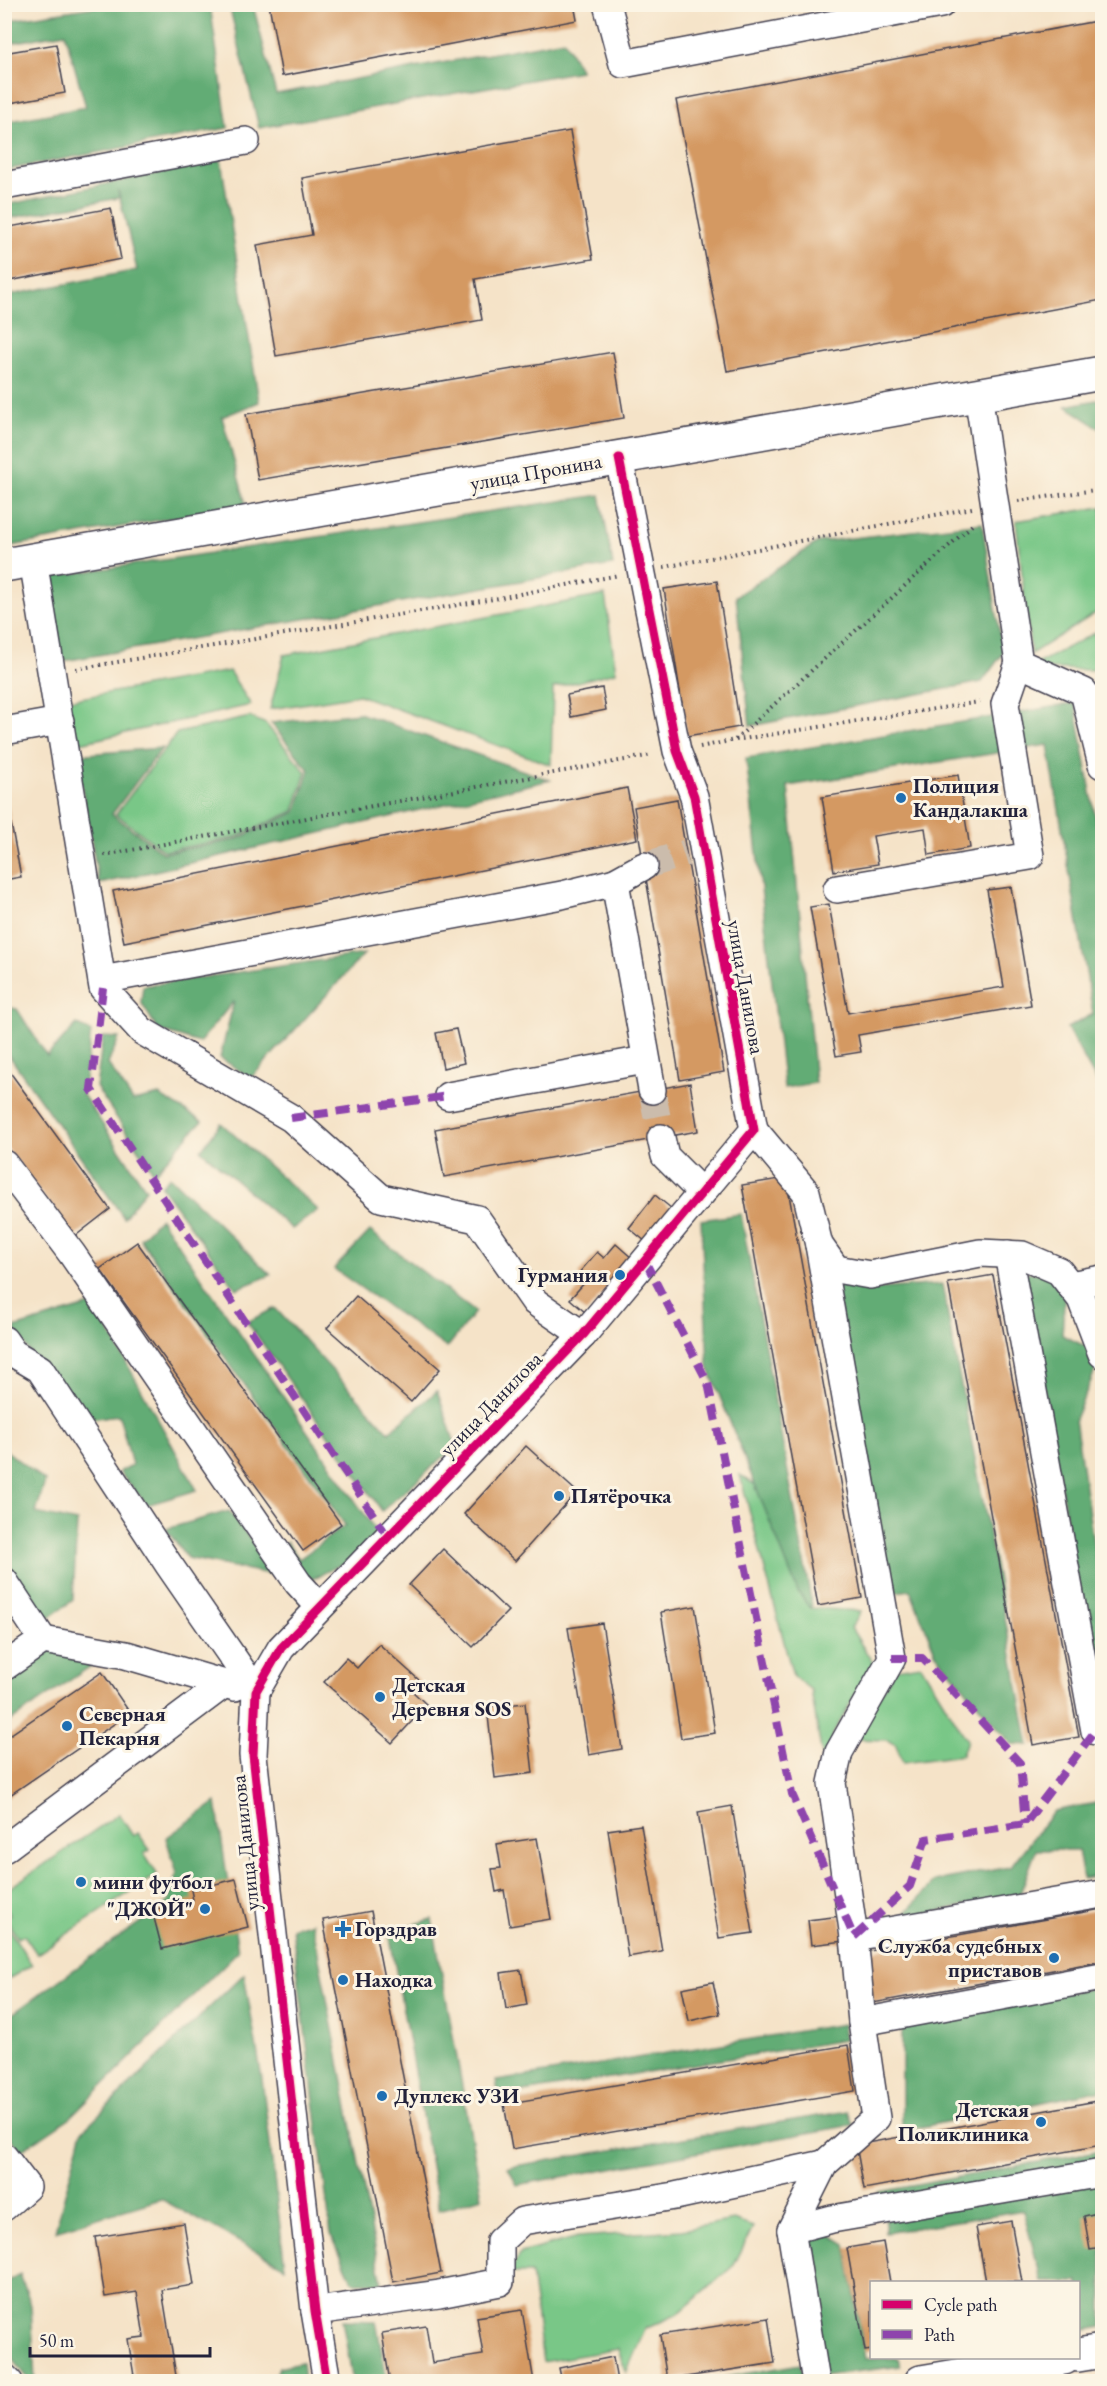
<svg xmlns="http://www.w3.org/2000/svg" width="1107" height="2386" viewBox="0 0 1107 2386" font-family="'EB Garamond',serif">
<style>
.green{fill:#79c787;stroke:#4e7461;stroke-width:1.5}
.forest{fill:#62ac74;stroke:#426758;stroke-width:1.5}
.building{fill:#d49962}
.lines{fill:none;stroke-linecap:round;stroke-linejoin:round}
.minor-tunnel{stroke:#cbbcac;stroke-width:27;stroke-dasharray:27 14;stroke-linecap:butt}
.minor-casing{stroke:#423f50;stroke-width:30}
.major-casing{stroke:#423f50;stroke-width:36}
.path{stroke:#423f50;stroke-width:4;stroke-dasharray:1.5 4.5;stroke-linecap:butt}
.minor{stroke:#fff;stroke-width:27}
.major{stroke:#fff;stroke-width:33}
.quiet{stroke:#8e44ad;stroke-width:8;stroke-dasharray:15 8;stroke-linecap:butt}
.cycleway-casing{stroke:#fcf5e5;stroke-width:13}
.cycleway{stroke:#d6006c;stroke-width:9}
.poi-dot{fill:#1f6fb2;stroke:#fcf5e5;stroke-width:2}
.labels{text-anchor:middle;stroke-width:6;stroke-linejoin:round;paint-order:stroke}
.street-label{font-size:21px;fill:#22223b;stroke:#fcf5e5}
.poi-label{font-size:21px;font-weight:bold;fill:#22223b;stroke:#fcf5e5;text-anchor:start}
</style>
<rect width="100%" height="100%" fill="#fcf5e5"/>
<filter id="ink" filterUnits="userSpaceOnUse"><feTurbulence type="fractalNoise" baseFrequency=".0167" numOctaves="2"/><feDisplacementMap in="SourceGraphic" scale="12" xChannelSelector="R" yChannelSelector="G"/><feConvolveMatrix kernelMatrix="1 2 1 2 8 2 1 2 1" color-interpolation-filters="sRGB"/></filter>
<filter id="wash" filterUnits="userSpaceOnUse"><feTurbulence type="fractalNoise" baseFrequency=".008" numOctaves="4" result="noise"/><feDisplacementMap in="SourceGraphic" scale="24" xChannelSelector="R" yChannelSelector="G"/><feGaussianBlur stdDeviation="1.35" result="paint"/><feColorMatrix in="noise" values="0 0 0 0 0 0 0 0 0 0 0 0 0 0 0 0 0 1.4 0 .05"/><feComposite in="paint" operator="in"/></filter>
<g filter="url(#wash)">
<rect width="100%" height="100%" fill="#f5e3c8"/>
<g class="green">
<path d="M 1102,507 L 1102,609 L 1031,654 L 1016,521 Z"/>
<path d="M 605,595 L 616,672 L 553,688 L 551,765 L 359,695 L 270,709 L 284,655 Z"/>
<path d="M 1102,629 L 1102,668 L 1091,670 L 1029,668 Z"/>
<path d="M 229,671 L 251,705 L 71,745 L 63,701 Z"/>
<path d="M 250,717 L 266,724 L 306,772 L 294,811 L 234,838 L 164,851 L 116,814 L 177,733 Z"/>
<path d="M 740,1475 L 757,1486 L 798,1592 L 810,1608 L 861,1611 L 851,1628 L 873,1663 L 833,1734 L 825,1774 L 811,1690 L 793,1676 Z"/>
<path d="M 921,1665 L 967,1740 L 962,1755 L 903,1763 L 896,1745 L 887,1740 L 852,1739 L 896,1669 Z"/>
<path d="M 119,1814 L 133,1836 L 138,1833 L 150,1850 L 144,1854 L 157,1874 L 37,1954 L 24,1935 L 18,1938 L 5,1918 L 10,1914 L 5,1906 L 5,1891 Z"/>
<path d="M 4,1921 L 32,1965 L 5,1981 L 4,1981 Z"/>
<path d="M 733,2220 L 753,2227 L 734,2265 L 678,2314 L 645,2329 L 626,2373 L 618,2349 L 543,2362 L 531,2273 L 509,2273 L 521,2253 L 578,2237 L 682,2230 Z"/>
</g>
<g class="forest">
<path d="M 107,5 L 210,5 L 228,128 L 5,170 L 5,122 L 86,107 L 65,33 L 5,44 L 5,21 Z"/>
<path d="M 229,5 L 253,5 L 276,94 L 564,40 L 581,71 L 259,128 Z"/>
<path d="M 221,160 L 259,402 L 222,417 L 246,505 L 5,547 L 5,296 L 137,270 L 118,190 L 119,198 L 5,219 L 5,205 Z"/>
<path d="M 1102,399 L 1102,430 L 1066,406 Z"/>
<path d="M 600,495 L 613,565 L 58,662 L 49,577 Z"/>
<path d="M 982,523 L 1003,653 L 982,682 L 750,726 L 736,596 L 818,542 Z"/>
<path d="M 1075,703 L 1102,854 L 1102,1091 L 1067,1028 L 1093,1014 L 1048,745 L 788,786 L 815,1083 L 784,1088 L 746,758 Z"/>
<path d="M 359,713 L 550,780 L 99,884 L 76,755 L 162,748 L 112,814 L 163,853 L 235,840 L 296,812 L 309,770 L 271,723 Z"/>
<path d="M 364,954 L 251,1078 L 220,1058 L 234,1001 L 199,1043 L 158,1030 L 141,1002 L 143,986 Z"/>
<path d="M 5,1007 L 17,1009 L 47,1056 L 77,1024 L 91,1032 L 83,1095 L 146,1189 L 124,1218 L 5,1050 Z"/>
<path d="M 103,1037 L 119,1038 L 108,1064 L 133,1101 L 159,1095 L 202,1121 L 154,1173 L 96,1087 Z"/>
<path d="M 221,1123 L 318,1210 L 292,1229 L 201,1150 Z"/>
<path d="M 170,1177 L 271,1275 L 236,1289 L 161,1186 Z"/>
<path d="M 741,1214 L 812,1605 L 810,1608 L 798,1592 L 708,1367 L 701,1220 Z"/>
<path d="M 160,1218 L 378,1534 L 352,1564 L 338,1566 L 304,1583 L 281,1550 L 287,1542 L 299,1559 L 345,1525 L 140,1239 Z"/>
<path d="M 370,1231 L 475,1312 L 447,1348 L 334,1269 Z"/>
<path d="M 1024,1272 L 1066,1275 L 1062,1335 L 1102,1354 L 1075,1419 L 1096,1561 L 1102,1560 L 1102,1727 Z"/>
<path d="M 834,1277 L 875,1289 L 942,1284 L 1029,1745 L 1011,1744 L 936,1654 L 910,1590 L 892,1593 Z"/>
<path d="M 94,1304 L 197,1490 L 147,1505 L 119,1472 L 132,1465 L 119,1415 L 74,1421 L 14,1328 Z"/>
<path d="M 275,1308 L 389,1432 L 437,1391 L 456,1446 L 382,1511 L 247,1322 Z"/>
<path d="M 4,1449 L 45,1481 L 36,1513 L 77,1522 L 73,1600 L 36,1627 L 5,1569 Z"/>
<path d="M 229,1511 L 279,1576 L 187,1558 L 166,1529 Z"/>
<path d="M 49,1648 L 91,1666 L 5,1725 L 4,1681 Z"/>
<path d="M 216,1802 L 238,1951 L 71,2117 L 21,2151 L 5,2131 L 4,2020 L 168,1902 L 177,1873 L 166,1838 Z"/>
<path d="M 1102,1802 L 1102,1876 L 1083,1879 L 1078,1850 L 1036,1850 L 1020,1894 L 900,1919 L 935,1881 L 1010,1867 L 1054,1811 Z"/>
<path d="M 432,1919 L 482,2197 L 439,2210 L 389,1932 Z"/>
<path d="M 312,1922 L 382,2283 L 353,2282 L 331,2234 L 292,1928 Z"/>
<path d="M 244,1974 L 262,2079 L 285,2267 L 161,2199 L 55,2231 L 82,2131 Z"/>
<path d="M 1102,1986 L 1102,2090 L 902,2131 L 902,2024 Z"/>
<path d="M 843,2024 L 845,2040 L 499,2096 L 496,2081 Z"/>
<path d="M 848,2111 L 853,2125 L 517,2185 L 508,2167 Z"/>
<path d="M 1102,2150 L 1102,2166 L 881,2205 L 879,2192 Z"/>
<path d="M 1102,2181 L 1102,2327 L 1079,2331 L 1078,2282 L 1042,2282 L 1023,2210 L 885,2233 L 885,2219 Z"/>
<path d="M 830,2234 L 846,2244 L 865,2359 L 899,2358 L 901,2366 L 823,2376 L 800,2241 Z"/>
<path d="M 20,2274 L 31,2305 L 35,2381 L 30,2381 L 5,2349 L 5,2283 Z"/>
<path d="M 342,2320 L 376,2321 L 387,2381 L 353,2381 Z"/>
<path d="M 302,2362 L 304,2381 L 274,2381 L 279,2367 Z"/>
<path d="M 800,2364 L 805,2382 L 698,2382 Z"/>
</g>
<g id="blocks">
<g class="building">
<path d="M 269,4 L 574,4 L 577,20 L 282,76 Z"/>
<path d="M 1102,20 L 1102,300 L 727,371 L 676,100 Z"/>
<path d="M 56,44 L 65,93 L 4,104 L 4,53 Z"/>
<path d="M 570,131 L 593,259 L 475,279 L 482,320 L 276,356 L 257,245 L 312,235 L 302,178 Z"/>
<path d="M 111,208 L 121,259 L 4,282 L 4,228 Z"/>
<path d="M 613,352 L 624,418 L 258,480 L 246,414 Z"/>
<path d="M 717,581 L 740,727 L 687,736 L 664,589 Z"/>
<path d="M 602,688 L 606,710 L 571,717 L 567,695 Z"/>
<path d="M 958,775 L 970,848 L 929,855 L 925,828 L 873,836 L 878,864 L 834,871 L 822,797 Z"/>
<path d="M 4,786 L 21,877 L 4,880 Z"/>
<path d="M 627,788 L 637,839 L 124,942 L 113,891 Z"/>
<path d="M 677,799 L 724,1072 L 680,1080 L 634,807 Z"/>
<path d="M 1011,887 L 1031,1005 L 858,1035 L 861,1052 L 836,1056 L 810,907 L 829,904 L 848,1013 L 1004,987 L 987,890 Z"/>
<path d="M 456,1029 L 464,1063 L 443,1068 L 436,1033 Z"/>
<path d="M 4,1064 L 110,1209 L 74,1237 L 4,1144 Z"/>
<path d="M 690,1083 L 698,1131 L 444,1177 L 435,1129 Z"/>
<path d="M 786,1178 L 862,1598 L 818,1606 L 742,1185 Z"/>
<path d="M 655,1195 L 677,1213 L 651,1246 L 629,1228 Z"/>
<path d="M 137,1242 L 341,1524 L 303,1551 L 100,1269 Z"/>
<path d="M 616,1244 L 633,1259 L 586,1313 L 570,1299 L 586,1281 L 578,1274 L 597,1252 L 604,1258 Z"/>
<path d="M 993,1275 L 1079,1737 L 1033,1745 L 948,1283 Z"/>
<path d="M 356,1296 L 440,1369 L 411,1402 L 327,1328 Z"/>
<path d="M 526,1446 L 577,1492 L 515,1561 L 464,1514 Z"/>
<path d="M 443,1549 L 508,1611 L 473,1647 L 409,1585 Z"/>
<path d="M 695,1606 L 715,1733 L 681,1738 L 661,1612 Z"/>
<path d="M 602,1623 L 622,1749 L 589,1755 L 568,1628 Z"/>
<path d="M 379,1644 L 419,1680 L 411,1690 L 427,1705 L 392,1743 L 324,1682 L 346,1658 L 357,1668 Z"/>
<path d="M 102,1672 L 130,1713 L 4,1799 L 4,1739 Z"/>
<path d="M 525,1703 L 533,1773 L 495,1778 L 487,1707 Z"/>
<path d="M 732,1806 L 753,1933 L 719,1938 L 698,1812 Z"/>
<path d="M 641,1825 L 662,1951 L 628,1957 L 608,1830 Z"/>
<path d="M 537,1838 L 551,1919 L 510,1926 L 504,1890 L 496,1892 L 492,1869 L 501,1868 L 497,1844 Z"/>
<path d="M 236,1879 L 248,1927 L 162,1949 L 152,1910 L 193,1900 L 191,1890 Z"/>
<path d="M 1102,1909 L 1102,1961 L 873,2003 L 864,1952 Z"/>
<path d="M 371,1911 L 441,2273 L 393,2282 L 323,1920 Z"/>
<path d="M 841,1916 L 844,1941 L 811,1945 L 808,1920 Z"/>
<path d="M 521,1970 L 527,2005 L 506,2009 L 501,1973 Z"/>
<path d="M 713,1982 L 720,2014 L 689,2021 L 682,1988 Z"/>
<path d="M 848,2045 L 855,2091 L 512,2149 L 504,2104 Z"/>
<path d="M 1102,2100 L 1102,2145 L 864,2189 L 856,2145 Z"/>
<path d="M 1102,2212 L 1102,2248 L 1090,2250 L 1084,2216 Z"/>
<path d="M 1011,2221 L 1022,2282 L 986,2282 L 976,2227 Z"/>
<path d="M 184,2223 L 194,2285 L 162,2290 L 177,2382 L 135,2382 L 128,2339 L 144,2337 L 137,2292 L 105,2297 L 95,2237 Z"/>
<path d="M 883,2242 L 890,2282 L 872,2282 L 872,2350 L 865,2351 L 847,2248 Z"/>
<path d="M 522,2310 L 534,2382 L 390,2382 L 382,2333 L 426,2326 L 432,2363 L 483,2355 L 477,2317 Z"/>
<path d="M 768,2318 L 775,2363 L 667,2380 L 660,2335 Z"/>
<path d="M 613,2357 L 617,2382 L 562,2382 L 559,2368 Z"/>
</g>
</g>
</g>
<g filter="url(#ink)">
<use href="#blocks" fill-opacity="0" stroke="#423f50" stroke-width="1.5"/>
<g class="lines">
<g class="minor-tunnel">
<path d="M 644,866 L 686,853"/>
<path d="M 652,1090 L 661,1138"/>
</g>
<defs>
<g id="minor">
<path d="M 607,4 L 623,64 L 941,4"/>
<path d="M 4,186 L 246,141"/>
<path d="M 978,394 L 1019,663 L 1084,692 L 1102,765"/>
<path d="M 33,560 L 103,988 L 142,1031 L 291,1118 L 381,1198 L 477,1219 L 535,1302 L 583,1335"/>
<path d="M 4,731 L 60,721"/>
<path d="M 644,866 L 615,882 L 652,1090"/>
<path d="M 837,889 L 1030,856 L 1005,704 L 1019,663"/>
<path d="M 102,980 L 562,895 L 615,882"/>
<path d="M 448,1096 L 645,1060"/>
<path d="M 754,1130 L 806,1192 L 819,1245 L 836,1269 L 870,1275 L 980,1253 L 1022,1255 L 1059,1271 L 1081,1299 L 1102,1354"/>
<path d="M 661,1138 L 665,1156 L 702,1193"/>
<path d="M 4,1164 L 72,1254 L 298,1583 L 320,1607"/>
<path d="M 819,1245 L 892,1658 L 839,1752 L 832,1783 L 854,1937"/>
<path d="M 1008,1254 L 1095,1731"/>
<path d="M 1070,1285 L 1102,1279"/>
<path d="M 4,1340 L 13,1353 L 40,1369 L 169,1565 L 256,1691"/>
<path d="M 4,1581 L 43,1640"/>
<path d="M 4,1667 L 43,1640 L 126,1655 L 235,1687"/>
<path d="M 4,1849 L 223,1685"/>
<path d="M 862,2022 L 1102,1977"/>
<path d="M 4,2157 L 27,2187 L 4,2207"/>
<path d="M 791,2230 L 832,2219 L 1102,2173"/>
<path d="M 315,2311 L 439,2294 L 500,2282 L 500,2241 L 522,2221 L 675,2196 L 824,2164"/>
<path d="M 4,2377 L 9,2382"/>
<path d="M 327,2382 L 315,2311 L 253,1755 L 256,1691 L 281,1648 L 583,1335 L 754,1130 L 694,796 L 677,751 L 619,458"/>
<path d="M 816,2382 L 791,2230 L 824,2164 L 876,2118 L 862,2022 L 854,1937 L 1102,1894"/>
</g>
<g id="major">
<path d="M 4,565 L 1102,373"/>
<path d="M 1078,2355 L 1102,2351"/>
<path d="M 921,2382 L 1064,2358"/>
</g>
</defs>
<use href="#minor" class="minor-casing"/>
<use href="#major" class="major-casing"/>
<g class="path">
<path d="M 1018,501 L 1102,489"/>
<path d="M 664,567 L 972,508"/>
<path d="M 76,669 L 499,598 L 619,575"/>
<path d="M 736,740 L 980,702"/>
<path d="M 700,747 L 735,740 L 972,525"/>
<path d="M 104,855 L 652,755"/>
</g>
<use href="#minor" class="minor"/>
<use href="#major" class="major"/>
<g class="quiet">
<path d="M 103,988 L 91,1089 L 388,1537"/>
<path d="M 291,1118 L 448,1096"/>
<path d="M 645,1261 L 708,1383 L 792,1794 L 854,1937 L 910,1886 L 926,1839 L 1025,1824 L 1095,1731"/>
<path d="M 892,1658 L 922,1658 L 1020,1763 L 1025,1824"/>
</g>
<defs>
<path id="cycleway" d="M 327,2382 L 315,2311 L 253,1755 L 256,1691 L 281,1648 L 583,1335 L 754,1130 L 694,796 L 677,751 L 619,458"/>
</defs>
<use href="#cycleway" class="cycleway-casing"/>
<use href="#cycleway" class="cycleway"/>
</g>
</g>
<g class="poi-dot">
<circle cx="901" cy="798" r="6"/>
<circle cx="620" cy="1275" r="6"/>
<circle cx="559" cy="1496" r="6"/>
<circle cx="380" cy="1697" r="6"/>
<circle cx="67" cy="1726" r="6"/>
<circle cx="81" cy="1882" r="6"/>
<circle cx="205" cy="1909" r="6"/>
<path d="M340 1920h6v6h6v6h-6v6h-6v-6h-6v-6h6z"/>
<circle cx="1054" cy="1958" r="6"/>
<circle cx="343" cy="1980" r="6"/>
<circle cx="382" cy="2096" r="6"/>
<circle cx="1041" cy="2122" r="6"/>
</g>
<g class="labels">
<g class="street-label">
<text transform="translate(536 472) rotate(-10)" y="7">улица Пронина</text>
<text transform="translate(746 987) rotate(80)" y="7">улица Данилова</text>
<text transform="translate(491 1404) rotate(-46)" y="7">улица Данилова</text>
<text transform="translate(245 1843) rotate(-96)" y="7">улица Данилова</text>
</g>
<g class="poi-label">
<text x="913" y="793">Полиция<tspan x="913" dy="24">Кандалакша</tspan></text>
<text x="608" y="1282" text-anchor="end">Гурмания</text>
<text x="571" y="1503">Пятёрочка</text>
<text x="392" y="1692">Детская<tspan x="392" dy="24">Деревня SOS</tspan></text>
<text x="79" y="1721">Северная<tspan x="79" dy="24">Пекарня</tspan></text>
<text x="93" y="1889">мини футбол</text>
<text x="193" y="1916" text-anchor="end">"ДЖОЙ"</text>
<text x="355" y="1936">Горздрав</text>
<text x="1042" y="1953" text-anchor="end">Служба судебных<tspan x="1042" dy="24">приставов</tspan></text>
<text x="355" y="1987">Находка</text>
<text x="394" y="2103">Дуплекс УЗИ</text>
<text x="1029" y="2117" text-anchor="end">Детская<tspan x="1029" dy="24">Поликлиника</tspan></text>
</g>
</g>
<rect width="1107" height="2386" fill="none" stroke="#fcf5e5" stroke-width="24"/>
<rect x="870" y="2281" width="210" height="78" fill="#fcf5e5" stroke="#a5a1a1" stroke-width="1.5"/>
<rect x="882" y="2300" width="30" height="9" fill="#d6006c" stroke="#a5a1a1" stroke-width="1.5"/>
<text x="924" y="2311" font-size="18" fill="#22223b">Cycle path</text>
<rect x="882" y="2330" width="30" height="9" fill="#8e44ad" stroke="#a5a1a1" stroke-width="1.5"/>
<text x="924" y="2341" font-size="18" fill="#22223b">Path</text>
<path d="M30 2347v9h180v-9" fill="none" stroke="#22223b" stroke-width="3"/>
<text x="39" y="2347" font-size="18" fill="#22223b" stroke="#fcf5e5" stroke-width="4.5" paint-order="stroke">50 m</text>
</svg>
